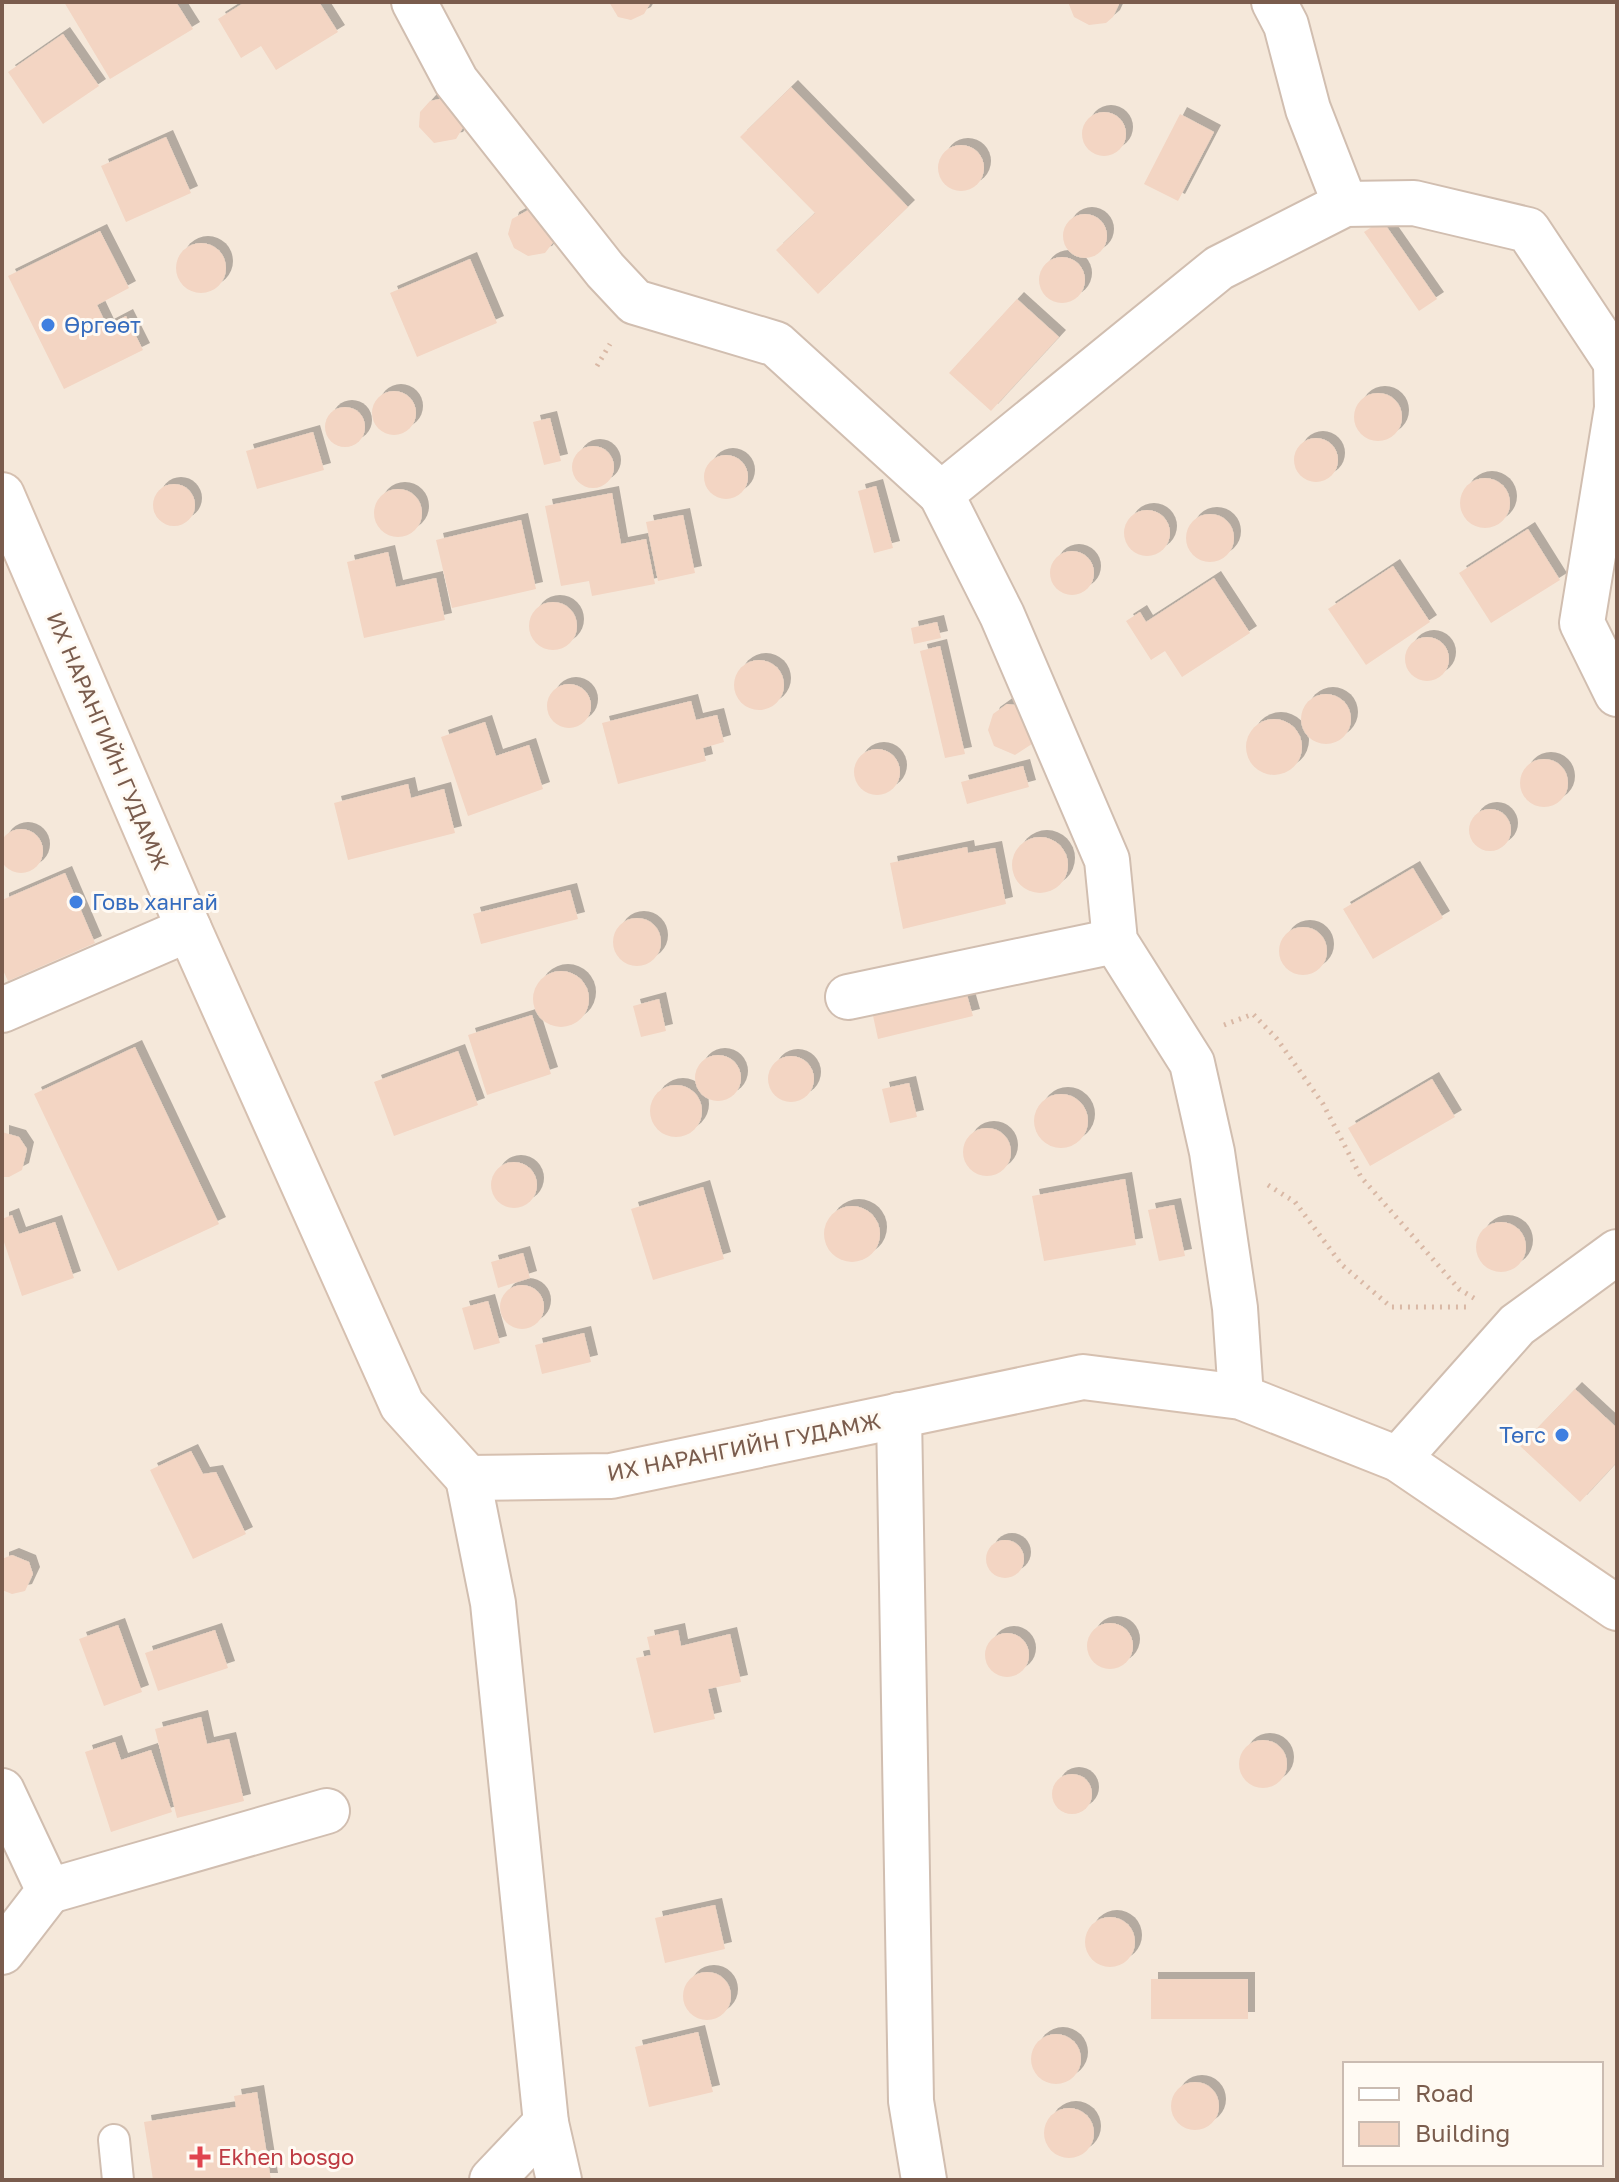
<svg xmlns="http://www.w3.org/2000/svg" width="1619" height="2182" viewBox="0 0 1619 2182" font-family="'Golos Text',sans-serif">
<style>
.residential{fill:#f5e8da;fill-rule:evenodd}
.building{fill:#f3d5c3;filter:url(#shadow)}
.lines{fill:none;stroke-linecap:round;stroke-linejoin:round}
.service-casing{stroke:#d1beb0;stroke-width:34}
.minor-casing{stroke:#d1beb0;stroke-width:48}
.secondary-casing{stroke:#d6c0b0;stroke-width:48}
.path{stroke:#d9b8a5;stroke-width:5;stroke-dasharray:2 6;stroke-linecap:butt}
.service{stroke:#fff;stroke-width:30}
.minor{stroke:#fff;stroke-width:44}
.secondary{stroke:#fff;stroke-width:44}
.shop-dot{fill:#3f7fe0;stroke:#fffaf3;stroke-width:3}
.health-dot{fill:#e0444e;stroke:#fffaf3;stroke-width:3}
.labels{text-anchor:middle;stroke-width:6;stroke-linejoin:round;paint-order:stroke}
.shop-label{font-size:22px;fill:#366cbe;stroke:#fffaf3;text-anchor:start}
.street-label{font-size:22px;fill:#7a5c4d;stroke:#fffaf3}
.health-label{font-size:22px;fill:#be3a42;stroke:#fffaf3;text-anchor:start}
</style>
<defs>
<filter id="shadow"><feDropShadow dx="7" dy="-7" stdDeviation="0" flood-color="#0004"/></filter>
</defs>
<rect width="100%" height="100%" fill="#fdf6ec"/>
<path class="residential" d="M 2,2 L 1617,2 L 1617,2180 L 2,2180 ZM 1345,2064 L 1601,2064 L 1601,2164 L 1345,2164 Z"/>
<g class="building">
<path d="M 64,2 L 176,2 L 193,29 L 110,79 Z"/>
<path d="M 245,2 L 319,2 L 338,32 L 276,70 L 261,46 L 241,58 L 218,19 Z"/>
<path d="M 609,2 L 651,2 L 644,14 L 631,20 L 618,17 Z"/>
<path d="M 1068,2 L 1120,2 L 1113,17 L 1106,23 L 1089,25 L 1074,17 Z"/>
<path d="M 63,34 L 99,86 L 43,124 L 8,72 Z"/>
<path d="M 791,87 L 908,207 L 818,294 L 776,250 L 815,213 L 740,137 Z"/>
<path d="M 444,98 L 464,126 L 456,139 L 434,143 L 419,127 L 420,112 L 430,101 Z"/>
<circle cx="1104" cy="134" r="22"/>
<path d="M 1180,114 L 1214,132 L 1178,201 L 1144,184 Z"/>
<path d="M 166,137 L 191,193 L 126,222 L 101,166 Z"/>
<circle cx="961" cy="168" r="23"/>
<path d="M 532,208 L 555,240 L 545,253 L 528,256 L 514,248 L 508,234 L 512,219 Z"/>
<circle cx="1085" cy="236" r="22"/>
<path d="M 1382,220 L 1437,299 L 1419,311 L 1364,232 Z"/>
<path d="M 100,231 L 129,288 L 97,305 L 107,326 L 126,316 L 143,350 L 64,389 L 8,276 Z"/>
<circle cx="201" cy="268" r="25"/>
<circle cx="1062" cy="280" r="23"/>
<path d="M 470,259 L 497,323 L 417,357 L 390,293 Z"/>
<path d="M 1017,299 L 1059,337 L 991,411 L 949,373 Z"/>
<circle cx="394" cy="413" r="22"/>
<circle cx="1378" cy="417" r="24"/>
<circle cx="345" cy="427" r="20"/>
<path d="M 550,418 L 561,461 L 544,465 L 533,422 Z"/>
<path d="M 313,432 L 324,470 L 257,489 L 246,451 Z"/>
<circle cx="1316" cy="460" r="22"/>
<circle cx="593" cy="467" r="21"/>
<circle cx="726" cy="477" r="22"/>
<circle cx="1485" cy="503" r="25"/>
<circle cx="174" cy="505" r="21"/>
<path d="M 876,486 L 893,548 L 874,553 L 858,491 Z"/>
<circle cx="398" cy="513" r="24"/>
<path d="M 612,493 L 621,544 L 646,539 L 655,584 L 592,596 L 589,581 L 561,586 L 545,506 Z"/>
<circle cx="1147" cy="533" r="23"/>
<circle cx="1210" cy="538" r="24"/>
<path d="M 683,515 L 695,573 L 658,581 L 646,522 Z"/>
<path d="M 521,520 L 536,589 L 452,608 L 436,540 Z"/>
<path d="M 1528,529 L 1560,580 L 1491,623 L 1459,573 Z"/>
<circle cx="1072" cy="573" r="22"/>
<path d="M 388,552 L 396,587 L 436,578 L 445,620 L 364,638 L 347,562 Z"/>
<path d="M 1393,566 L 1430,622 L 1366,665 L 1328,609 Z"/>
<path d="M 1214,578 L 1250,633 L 1182,677 L 1165,651 L 1151,660 L 1126,621 L 1140,612 L 1146,622 Z"/>
<circle cx="553" cy="626" r="24"/>
<path d="M 937,622 L 941,638 L 914,644 L 911,628 Z"/>
<circle cx="1427" cy="659" r="22"/>
<path d="M 940,646 L 965,754 L 945,758 L 920,651 Z"/>
<circle cx="759" cy="685" r="25"/>
<circle cx="569" cy="706" r="22"/>
<circle cx="1326" cy="719" r="25"/>
<path d="M 691,701 L 696,720 L 717,715 L 724,742 L 703,748 L 706,761 L 618,784 L 602,723 Z"/>
<path d="M 1007,704 L 1024,706 L 1035,742 L 1015,755 L 994,746 L 988,730 L 993,714 Z"/>
<circle cx="1274" cy="747" r="28"/>
<path d="M 485,722 L 496,756 L 529,745 L 543,789 L 468,816 L 441,737 Z"/>
<circle cx="877" cy="772" r="23"/>
<circle cx="1544" cy="783" r="24"/>
<path d="M 1023,766 L 1029,787 L 967,804 L 961,782 Z"/>
<path d="M 408,784 L 411,798 L 444,789 L 455,833 L 348,860 L 334,803 Z"/>
<circle cx="1490" cy="830" r="21"/>
<circle cx="21" cy="851" r="22"/>
<circle cx="1040" cy="865" r="28"/>
<path d="M 967,847 L 968,853 L 995,848 L 1006,904 L 903,929 L 890,863 Z"/>
<path d="M 1413,868 L 1443,918 L 1373,959 L 1343,909 Z"/>
<path d="M 65,873 L 95,943 L 8,981 L 2,968 L 2,900 Z"/>
<path d="M 570,890 L 578,919 L 481,944 L 473,914 Z"/>
<circle cx="637" cy="942" r="24"/>
<circle cx="1303" cy="951" r="24"/>
<circle cx="561" cy="999" r="28"/>
<path d="M 965,988 L 973,1016 L 878,1039 L 872,1011 Z"/>
<path d="M 659,999 L 666,1031 L 641,1037 L 633,1006 Z"/>
<path d="M 532,1015 L 551,1074 L 487,1095 L 468,1035 Z"/>
<path d="M 135,1047 L 219,1224 L 118,1271 L 34,1094 Z"/>
<path d="M 458,1051 L 478,1105 L 394,1136 L 374,1082 Z"/>
<circle cx="718" cy="1078" r="23"/>
<circle cx="791" cy="1079" r="23"/>
<path d="M 1432,1079 L 1455,1117 L 1370,1166 L 1348,1128 Z"/>
<path d="M 909,1083 L 917,1117 L 890,1123 L 882,1089 Z"/>
<circle cx="676" cy="1111" r="26"/>
<circle cx="1061" cy="1121" r="27"/>
<circle cx="987" cy="1152" r="24"/>
<path d="M 2,1132 L 19,1137 L 27,1149 L 22,1170 L 9,1177 L 2,1177 Z"/>
<circle cx="514" cy="1185" r="23"/>
<path d="M 1125,1179 L 1136,1245 L 1044,1261 L 1032,1196 Z"/>
<path d="M 703,1187 L 724,1259 L 653,1280 L 631,1209 Z"/>
<path d="M 1174,1205 L 1185,1256 L 1159,1261 L 1148,1210 Z"/>
<circle cx="852" cy="1234" r="28"/>
<path d="M 12,1215 L 19,1234 L 55,1222 L 74,1278 L 22,1296 L 2,1236 L 2,1219 Z"/>
<circle cx="1501" cy="1247" r="25"/>
<path d="M 523,1253 L 530,1278 L 498,1288 L 491,1262 Z"/>
<circle cx="522" cy="1307" r="22"/>
<path d="M 488,1301 L 500,1343 L 474,1350 L 462,1308 Z"/>
<path d="M 584,1333 L 591,1362 L 542,1374 L 535,1345 Z"/>
<path d="M 1575,1389 L 1617,1428 L 1617,1462 L 1580,1502 L 1520,1446 Z"/>
<path d="M 191,1451 L 203,1474 L 216,1472 L 246,1534 L 193,1559 L 150,1470 Z"/>
<circle cx="1005" cy="1559" r="19"/>
<path d="M 12,1555 L 29,1562 L 33,1574 L 25,1591 L 12,1594 L 2,1590 L 2,1559 Z"/>
<circle cx="1110" cy="1646" r="23"/>
<path d="M 118,1625 L 142,1692 L 104,1706 L 79,1639 Z"/>
<path d="M 215,1630 L 228,1668 L 158,1691 L 145,1653 Z"/>
<path d="M 678,1630 L 681,1646 L 730,1634 L 741,1682 L 708,1689 L 715,1719 L 654,1733 L 636,1658 L 651,1655 L 647,1637 Z"/>
<circle cx="1007" cy="1655" r="22"/>
<path d="M 201,1717 L 207,1744 L 229,1739 L 244,1801 L 177,1818 L 155,1729 Z"/>
<circle cx="1263" cy="1764" r="24"/>
<path d="M 115,1742 L 121,1760 L 151,1750 L 172,1812 L 111,1832 L 85,1752 Z"/>
<circle cx="1072" cy="1794" r="20"/>
<path d="M 715,1905 L 725,1949 L 665,1963 L 655,1918 Z"/>
<circle cx="1110" cy="1942" r="25"/>
<circle cx="707" cy="1996" r="24"/>
<rect x="1151" y="1979" width="97" height="40"/>
<path d="M 698,2032 L 713,2092 L 649,2107 L 635,2047 Z"/>
<circle cx="1056" cy="2059" r="25"/>
<circle cx="1195" cy="2106" r="24"/>
<path d="M 257,2092 L 271,2180 L 153,2180 L 144,2122 L 236,2107 L 234,2096 Z"/>
<circle cx="1069" cy="2133" r="25"/>
</g>
<g class="lines">
<defs>
<path id="service" d="M 114,2140 L 118,2180"/>
<g id="minor">
<path d="M 414,2 L 456,81 L 605,270 L 635,302 L 776,344 L 941,494"/>
<path d="M 1274,2 L 1286,25 L 1308,109 L 1345,204"/>
<path d="M 1616,364 L 1617,408 L 1582,623 L 1617,694"/>
<path d="M 848,997 L 1115,941"/>
<path d="M 2,1010 L 189,929"/>
<path d="M 1241,1397 L 1235,1308 L 1212,1152 L 1192,1063 L 1115,941 L 1107,860 L 1002,615 L 941,494 L 1219,268 L 1345,204 L 1414,203 L 1528,230 L 1617,364"/>
<path d="M 899,1415 L 911,2101 L 924,2180"/>
<path d="M 1398,1459 L 1517,1325 L 1617,1252"/>
<path d="M 468,1478 L 493,1603 L 546,2123 L 559,2180"/>
<path d="M 2,1791 L 49,1891 L 2,1952"/>
<path d="M 49,1891 L 327,1811"/>
<path d="M 492,2180 L 546,2123"/>
</g>
<path id="secondary" d="M 2,495 L 189,929 L 402,1405 L 468,1478 L 611,1476 L 1083,1377 L 1241,1397 L 1398,1459 L 1617,1608"/>
</defs>
<use href="#service" class="service-casing"/>
<use href="#minor" class="minor-casing"/>
<use href="#secondary" class="secondary-casing"/>
<g class="path">
<path d="M 597,366 L 610,344"/>
<path d="M 1224,1025 L 1253,1014 L 1277,1039 L 1323,1104 L 1361,1177 L 1459,1289 L 1477,1300"/>
<path d="M 1268,1185 L 1295,1202 L 1342,1265 L 1391,1307 L 1466,1307"/>
</g>
<use href="#service" class="service"/>
<use href="#minor" class="minor"/>
<use href="#secondary" class="secondary"/>
</g>
<g class="shop-dot">
<circle cx="48" cy="325" r="8"/>
<circle cx="76" cy="902" r="8"/>
<circle cx="1562" cy="1435" r="8"/>
</g>
<path class="health-dot" d="M196 2145h8v8h8v8h-8v8h-8v-8h-8v-8h8z"/>
<g class="labels">
<g class="shop-label">
<text x="64" y="333">Өргөөт</text>
<text x="92" y="910">Говь хангай</text>
<text x="1546" y="1443" text-anchor="end">Төгс</text>
</g>
<g class="street-label">
<text transform="translate(108 741) rotate(67)" y="8">ИХ НАРАНГИЙН ГУДАМЖ</text>
<text transform="translate(744 1447) rotate(-11)" y="8">ИХ НАРАНГИЙН ГУДАМЖ</text>
</g>
<g class="health-label">
<text x="218" y="2165">Ekhen bosgo</text>
</g>
</g>
<rect width="1619" height="2182" fill="none" stroke="#7a5c4d" stroke-width="8"/>
<rect x="1343" y="2062" width="260" height="104" fill="#fffaf3" stroke="#cabbb1" stroke-width="2"/>
<rect x="1359" y="2088" width="40" height="12" fill="#ffffff" stroke="#cabbb1" stroke-width="2"/>
<text x="1415" y="2102" font-size="24" fill="#7a5c4d">Road</text>
<rect x="1359" y="2122" width="40" height="24" fill="#f3d5c3" stroke="#cabbb1" stroke-width="2"/>
<text x="1415" y="2142" font-size="24" fill="#7a5c4d">Building</text>
</svg>
